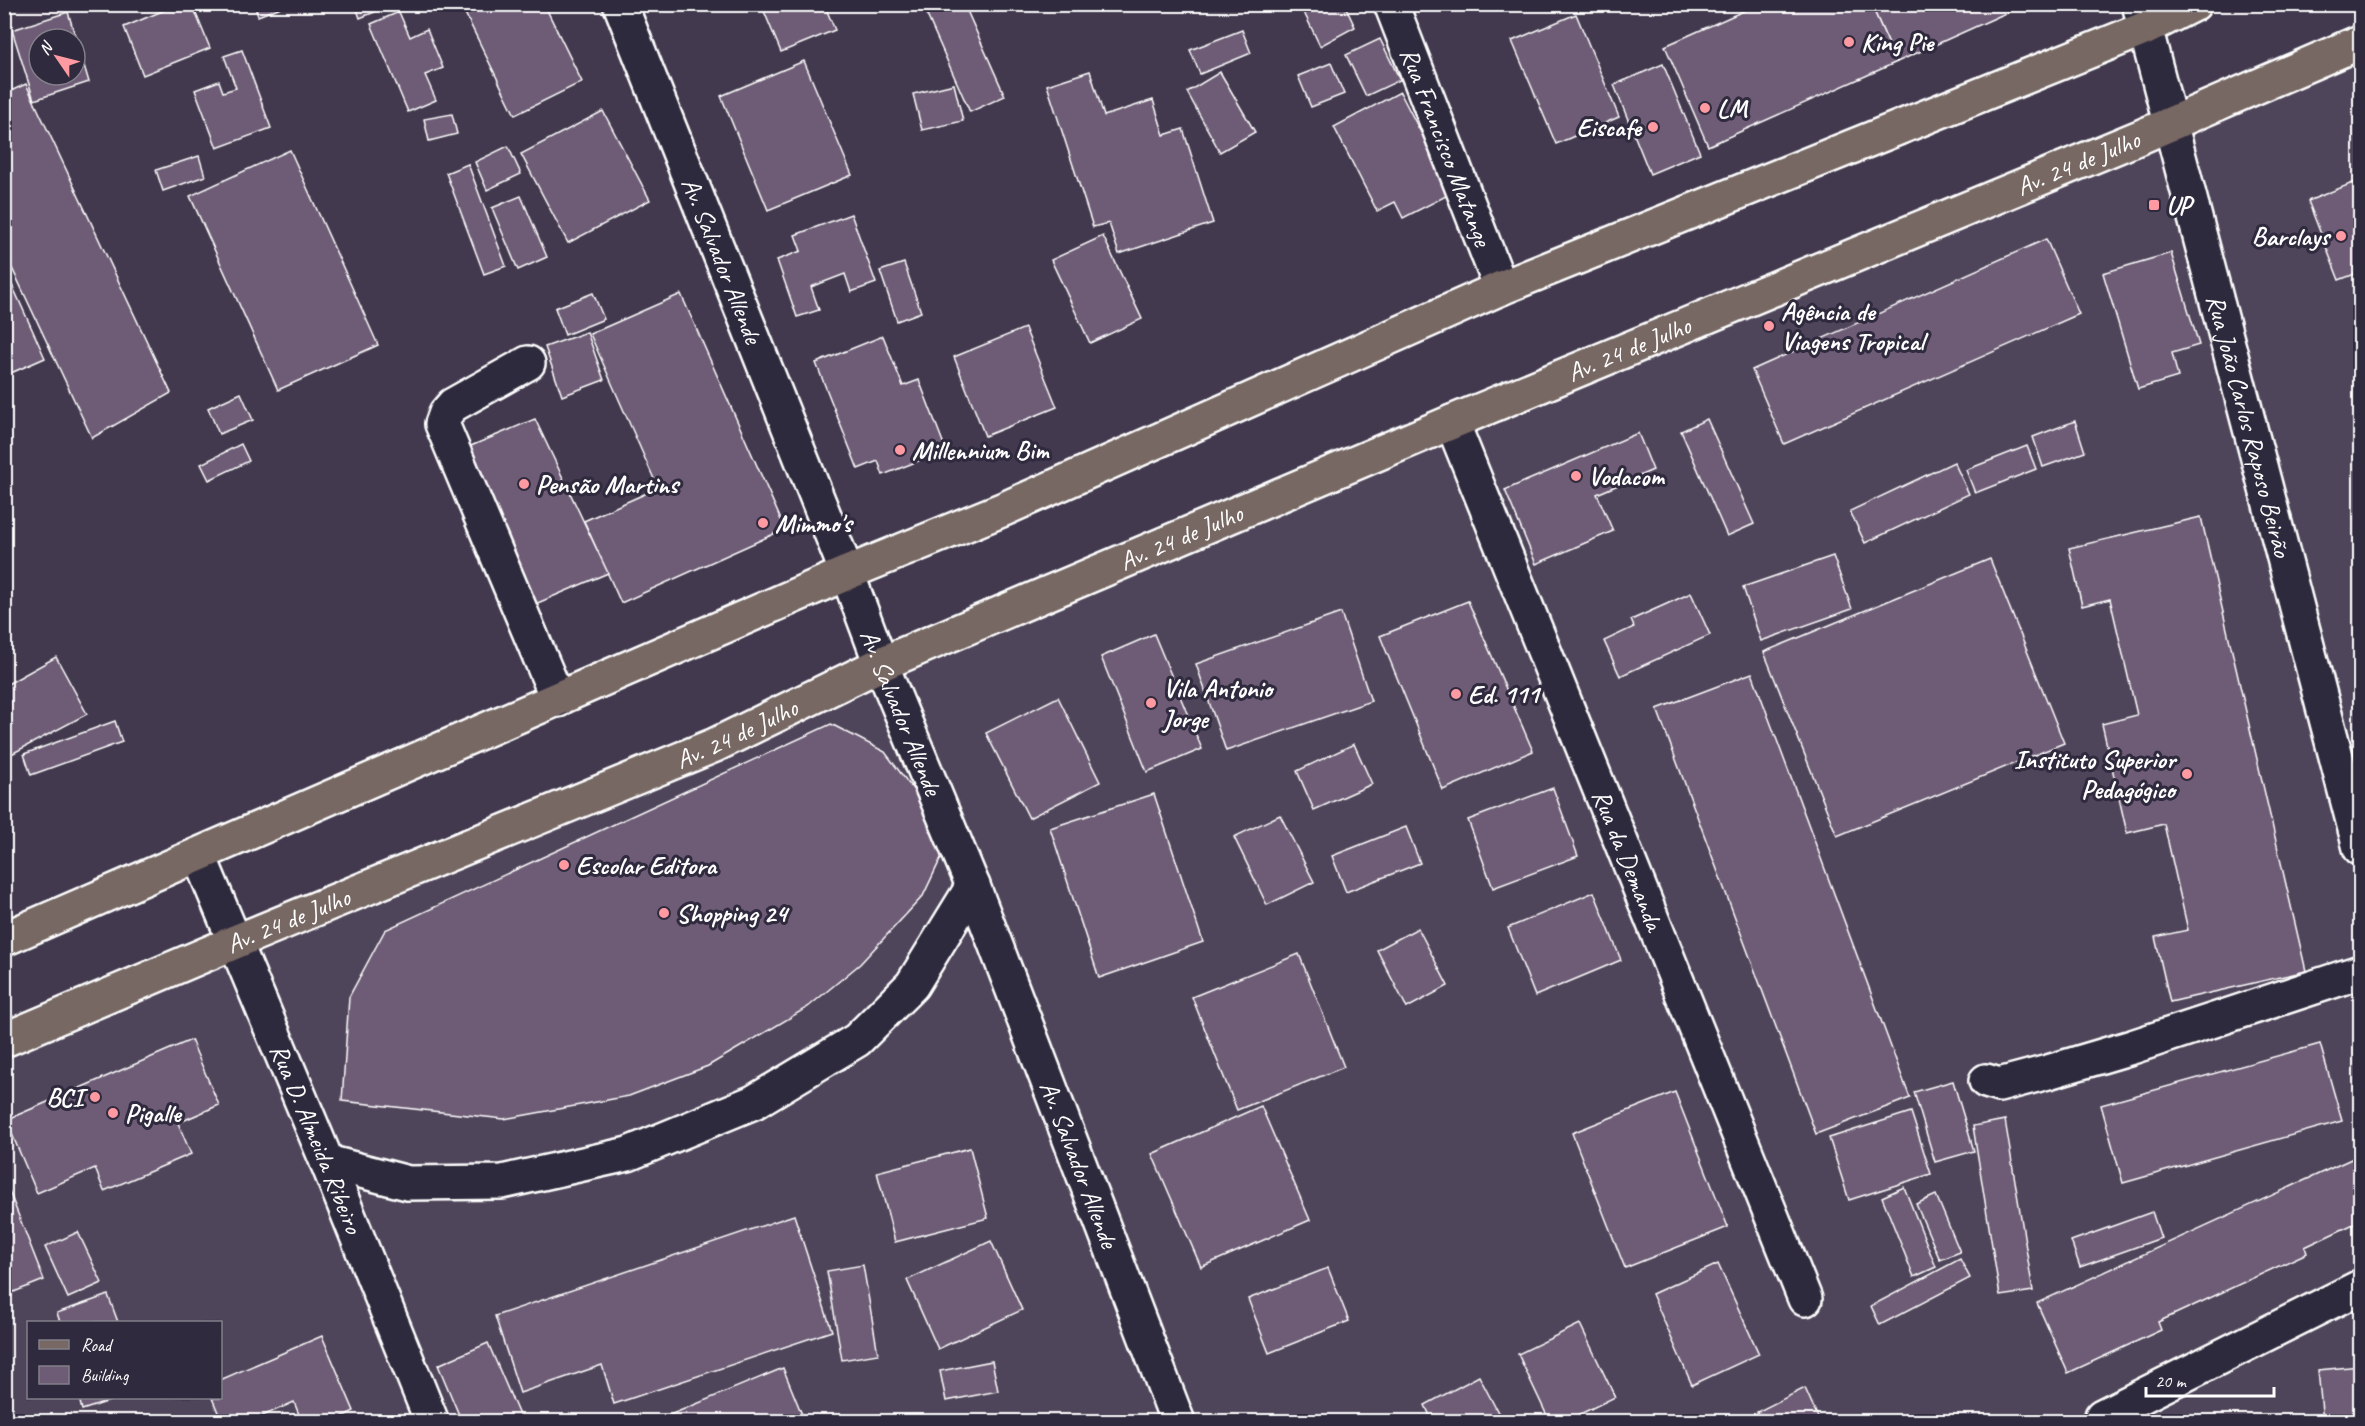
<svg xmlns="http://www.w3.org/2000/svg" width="2365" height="1426" viewBox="0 0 2365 1426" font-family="Caveat,sans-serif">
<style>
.built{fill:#4f445a;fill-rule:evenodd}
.building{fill:#6e5c76;stroke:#fff;stroke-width:1.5;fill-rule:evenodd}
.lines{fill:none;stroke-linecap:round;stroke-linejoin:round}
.minor-casing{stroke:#fff;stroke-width:38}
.major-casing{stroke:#fff;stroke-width:38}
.minor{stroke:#2f2a3d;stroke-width:33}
.major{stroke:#776864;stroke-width:33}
.poi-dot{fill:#ff9aa2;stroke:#2f2a3d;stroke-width:2}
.labels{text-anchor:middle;stroke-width:6;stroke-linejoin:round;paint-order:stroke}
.poi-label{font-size:26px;font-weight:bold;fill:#fff;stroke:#2f2a3d;text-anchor:start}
.street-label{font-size:26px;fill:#fff;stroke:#2f2a3d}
</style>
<rect width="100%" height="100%" fill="#42394e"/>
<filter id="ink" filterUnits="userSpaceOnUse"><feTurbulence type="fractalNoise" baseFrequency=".0167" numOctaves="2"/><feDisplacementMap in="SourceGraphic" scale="12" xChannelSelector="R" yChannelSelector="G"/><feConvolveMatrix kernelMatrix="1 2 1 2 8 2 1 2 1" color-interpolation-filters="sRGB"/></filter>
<g filter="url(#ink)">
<path class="built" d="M 2360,61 L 2360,1421 L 5,1422 L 5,1029 ZM 28,1322 L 220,1322 L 220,1398 L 28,1398 Z"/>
<g class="building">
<path d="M 179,4 L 192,4 L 210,48 L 143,75 L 124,27 Z"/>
<path d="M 254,4 L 289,4 L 258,16 Z"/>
<path d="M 355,4 L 394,4 L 360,18 Z"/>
<path d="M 478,4 L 544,4 L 582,82 L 515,115 L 464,11 Z"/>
<path d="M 761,4 L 824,4 L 835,30 L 781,52 Z"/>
<path d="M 922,4 L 964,4 L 1005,96 L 970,112 Z"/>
<path d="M 1300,4 L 1344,4 L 1355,27 L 1320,46 Z"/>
<path d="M 1759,4 L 1871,4 L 1897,62 L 1708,146 L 1665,46 Z"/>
<path d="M 1871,4 L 2026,4 L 1897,62 Z"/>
<path d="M 68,12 L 89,82 L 34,100 L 12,30 ZM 39,39 L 75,39 L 75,75 L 39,75 Z"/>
<path d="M 399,12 L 410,37 L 427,29 L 443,68 L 425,75 L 436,100 L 408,112 L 371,24 Z"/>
<path d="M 1576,14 L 1619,117 L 1556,144 L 1512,41 Z"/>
<path d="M 1242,30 L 1251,53 L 1200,74 L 1190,50 Z"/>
<path d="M 1380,39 L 1400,80 L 1366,96 L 1346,55 Z"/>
<path d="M 242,50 L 271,128 L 217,148 L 195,90 L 219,81 L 223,92 L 236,88 L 224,56 Z"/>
<path d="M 804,61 L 852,175 L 768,210 L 721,96 Z"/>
<path d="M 1331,63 L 1344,94 L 1311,107 L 1298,76 Z"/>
<path d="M 1663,64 L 1700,153 L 1650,174 L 1614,85 Z"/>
<path d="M 1090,71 L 1104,116 L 1153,100 L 1164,135 L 1183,129 L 1213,223 L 1119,254 L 1109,223 L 1093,227 L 1047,85 Z"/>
<path d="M 1220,72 L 1255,132 L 1220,152 L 1187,92 Z"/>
<path d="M 26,84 L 171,393 L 92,438 L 4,251 L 4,94 Z"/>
<path d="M 954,84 L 963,121 L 922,130 L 913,94 Z"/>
<path d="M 1400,92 L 1452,193 L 1403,218 L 1395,202 L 1377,211 L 1334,127 Z"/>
<path d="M 603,111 L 650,200 L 568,243 L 521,154 Z"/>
<path d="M 452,114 L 457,134 L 429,141 L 424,119 Z"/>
<path d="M 508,146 L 521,174 L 487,190 L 475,162 Z"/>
<path d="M 290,150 L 378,345 L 278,390 L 190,196 Z"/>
<path d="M 199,156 L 205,176 L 163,191 L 156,170 Z"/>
<path d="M 468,164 L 506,266 L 484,274 L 446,173 Z"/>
<path d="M 2360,180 L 2360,272 L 2339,280 L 2308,201 Z"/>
<path d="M 521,196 L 547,257 L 518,270 L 492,208 Z"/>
<path d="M 851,214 L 876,283 L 851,292 L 845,274 L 811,287 L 819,310 L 797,317 L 777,260 L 801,251 L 795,235 Z"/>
<path d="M 1103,236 L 1142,319 L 1090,343 L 1051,260 Z"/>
<path d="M 2046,239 L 2079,314 L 1784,444 L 1752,370 Z"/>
<path d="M 2171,253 L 2199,345 L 2172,353 L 2178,377 L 2138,389 L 2103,273 Z"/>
<path d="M 904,263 L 921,312 L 897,321 L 880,271 Z"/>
<path d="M 4,267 L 45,358 L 4,376 Z"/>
<path d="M 593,293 L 604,319 L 565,335 L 555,308 Z"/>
<path d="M 681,294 L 785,529 L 621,603 L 584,521 L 658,488 L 590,334 Z"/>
<path d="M 1025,328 L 1057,407 L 985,436 L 954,357 Z"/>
<path d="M 587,332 L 604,380 L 562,396 L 545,347 Z"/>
<path d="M 883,336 L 903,386 L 919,380 L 946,450 L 883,475 L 878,461 L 858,469 L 816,363 Z"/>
<path d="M 241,393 L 253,420 L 219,434 L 208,408 Z"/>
<path d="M 535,419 L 608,573 L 533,605 L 466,448 Z"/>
<path d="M 1707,419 L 1754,524 L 1727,536 L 1681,431 Z"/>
<path d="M 2075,421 L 2085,452 L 2043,467 L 2033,437 Z"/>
<path d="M 1638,433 L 1653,470 L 1597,494 L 1613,531 L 1536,564 L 1505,490 Z"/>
<path d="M 241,444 L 249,461 L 209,480 L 201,464 Z"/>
<path d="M 2027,446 L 2036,469 L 1975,493 L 1966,470 Z"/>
<path d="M 1954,462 L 1969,494 L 1865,543 L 1850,511 Z"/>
<path d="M 2201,517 L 2306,971 L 2170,1002 L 2155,937 L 2188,930 L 2164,824 L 2127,833 L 2102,724 L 2137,715 L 2110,599 L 2082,606 L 2069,548 Z"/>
<path d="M 1833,556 L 1852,609 L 1761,641 L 1743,587 Z"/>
<path d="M 1990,559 L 2064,743 L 1837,836 L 1764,652 Z"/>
<path d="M 1691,593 L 1710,635 L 1620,676 L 1604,641 L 1634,627 L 1631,620 Z"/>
<path d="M 1468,601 L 1533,751 L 1443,790 L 1380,636 Z"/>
<path d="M 1341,613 L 1371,701 L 1226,751 L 1196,664 Z"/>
<path d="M 1154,634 L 1202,749 L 1147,772 L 1101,657 Z"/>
<path d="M 56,657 L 87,714 L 4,758 L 4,686 Z"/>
<path d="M 1752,673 L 1910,1098 L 1816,1134 L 1657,709 Z"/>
<path d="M 1058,697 L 1100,782 L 1029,818 L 986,733 Z"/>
<path d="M 115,721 L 122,742 L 31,775 L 24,754 Z"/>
<path d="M 831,724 L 885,752 L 950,839 L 923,896 L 860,964 L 808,1007 L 708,1066 L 629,1096 L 504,1119 L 342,1101 L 349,997 L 385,930 Z"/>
<path d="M 1354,744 L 1372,784 L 1314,810 L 1297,771 Z"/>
<path d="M 1553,788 L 1578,856 L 1493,888 L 1468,820 Z"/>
<path d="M 1154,794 L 1203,942 L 1099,978 L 1050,828 Z"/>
<path d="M 1280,815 L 1314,882 L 1267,905 L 1234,837 Z"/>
<path d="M 1406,827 L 1420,863 L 1346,892 L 1332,856 Z"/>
<path d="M 1594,892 L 1621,960 L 1535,996 L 1508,928 Z"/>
<path d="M 1418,928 L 1448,986 L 1407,1008 L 1377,950 Z"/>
<path d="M 1299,954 L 1344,1067 L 1237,1110 L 1192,997 Z"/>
<path d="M 191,1040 L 219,1105 L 178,1123 L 191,1154 L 104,1191 L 95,1168 L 37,1193 L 6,1120 Z"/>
<path d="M 2320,1044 L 2342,1121 L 2123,1183 L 2101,1105 Z"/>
<path d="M 1953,1081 L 1974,1151 L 1935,1162 L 1914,1092 Z"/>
<path d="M 1675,1092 L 1728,1227 L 1625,1268 L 1572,1133 Z"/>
<path d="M 1261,1106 L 1310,1220 L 1201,1267 L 1152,1154 Z"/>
<path d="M 1911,1112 L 1931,1174 L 1849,1200 L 1829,1138 Z"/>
<path d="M 2005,1120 L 2033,1291 L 2000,1296 L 1973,1126 Z"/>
<path d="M 970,1148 L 988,1218 L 895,1242 L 877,1172 Z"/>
<path d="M 2360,1155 L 2360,1221 L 2305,1247 L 2307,1253 L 2158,1322 L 2161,1330 L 2068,1373 L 2037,1303 Z"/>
<path d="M 1904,1187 L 1936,1267 L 1914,1277 L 1882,1197 Z"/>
<path d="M 9,1191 L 44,1280 L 4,1296 L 4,1193 Z"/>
<path d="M 1936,1195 L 1960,1252 L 1940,1260 L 1916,1204 Z"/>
<path d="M 2152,1212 L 2161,1238 L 2080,1267 L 2071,1241 Z"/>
<path d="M 794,1215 L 832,1331 L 614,1404 L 602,1365 L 520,1393 L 495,1316 Z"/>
<path d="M 78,1232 L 102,1283 L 68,1298 L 45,1247 Z"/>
<path d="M 991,1241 L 1022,1310 L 938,1349 L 907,1280 Z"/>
<path d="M 1960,1259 L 1970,1278 L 1880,1325 L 1871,1306 Z"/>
<path d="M 1718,1264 L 1759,1354 L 1692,1385 L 1652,1294 Z"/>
<path d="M 863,1265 L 878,1354 L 842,1360 L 827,1271 Z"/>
<path d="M 1328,1268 L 1349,1321 L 1269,1353 L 1248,1299 Z"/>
<path d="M 108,1295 L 118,1322 L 60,1322 L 57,1313 Z"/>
<path d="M 1580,1324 L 1615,1397 L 1564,1422 L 1550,1422 L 1518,1354 Z"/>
<path d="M 322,1336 L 354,1411 L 331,1422 L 302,1422 L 294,1402 L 249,1422 L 222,1422 L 212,1398 L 220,1398 L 220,1380 Z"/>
<path d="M 488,1343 L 522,1422 L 462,1422 L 438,1365 Z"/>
<path d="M 992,1361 L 998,1391 L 946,1401 L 940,1371 Z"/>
<path d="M 2360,1366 L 2360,1422 L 2323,1422 L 2318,1370 Z"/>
<path d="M 783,1368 L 805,1422 L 653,1422 Z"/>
<path d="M 1479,1376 L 1503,1422 L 1433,1422 L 1425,1405 Z"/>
<path d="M 1805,1388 L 1820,1422 L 1762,1422 L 1757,1412 Z"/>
<path d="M 79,1398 L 119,1398 L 82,1410 Z"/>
</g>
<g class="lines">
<defs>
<g id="minor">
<path id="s1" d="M 620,4 L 847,573 L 881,664 L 973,886 L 1178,1422"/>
<path id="s2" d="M 1391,4 L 1501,288"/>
<path id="s3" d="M 2139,4 L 2360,848"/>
<path d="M 528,363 L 453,405 L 446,413 L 442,424 L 558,700"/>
<path id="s4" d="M 1452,422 L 1805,1299"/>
<path id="s5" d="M 199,856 L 327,1162 L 432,1422"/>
<path d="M 1986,1081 L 1999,1085 L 2048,1072 L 2132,1047 L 2360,972"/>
<path d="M 327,1162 L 408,1183 L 502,1182 L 628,1154 L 754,1102 L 857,1040 L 912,985 L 973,886"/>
<path d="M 2102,1416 L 2360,1287"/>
</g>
<g id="major">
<path d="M 4,939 L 847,573 L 1004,509 L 1501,288 L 2144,29 L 2194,4"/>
<path id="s6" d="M 4,1040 L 235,942 L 715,745 L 881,664 L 1452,422 L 2140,137 L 2360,42"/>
</g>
</defs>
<use href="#minor" class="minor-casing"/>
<use href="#major" class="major-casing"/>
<use href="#minor" class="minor"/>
<use href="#major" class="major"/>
</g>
</g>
<g class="poi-dot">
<circle cx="1849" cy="42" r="6"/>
<circle cx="1705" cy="108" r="6"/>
<circle cx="1653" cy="127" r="6"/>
<rect x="2148" y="199" width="12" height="12" rx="3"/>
<circle cx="2341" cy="236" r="6"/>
<circle cx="1769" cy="326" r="6"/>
<circle cx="900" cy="450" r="6"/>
<circle cx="1576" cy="476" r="6"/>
<circle cx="524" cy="484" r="6"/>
<circle cx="763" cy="523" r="6"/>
<circle cx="1456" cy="694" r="6"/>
<circle cx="1151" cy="703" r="6"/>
<circle cx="2187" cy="774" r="6"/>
<circle cx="564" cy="865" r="6"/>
<circle cx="664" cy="913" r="6"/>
<circle cx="95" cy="1097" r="6"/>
<circle cx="113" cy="1113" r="6"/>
</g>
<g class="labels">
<g class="poi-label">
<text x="1861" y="51">King Pie</text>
<text x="1717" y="117">LM</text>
<text x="1641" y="136" text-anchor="end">Eiscafe</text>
<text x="2166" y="214">UP</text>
<text x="2329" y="245" text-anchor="end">Barclays</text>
<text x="1781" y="320">Agência de<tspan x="1781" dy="30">Viagens Tropical</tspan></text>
<text x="912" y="459">Millennium Bim</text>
<text x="1588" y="485">Vodacom</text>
<text x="536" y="493">Pensão Martins</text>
<text x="775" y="532">Mimmo's</text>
<text x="1163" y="697">Vila Antonio<tspan x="1163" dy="30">Jorge</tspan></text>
<text x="1468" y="703">Ed. 111</text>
<text x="2175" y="768" text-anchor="end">Instituto Superior<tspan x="2175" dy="30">Pedagógico</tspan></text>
<text x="576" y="874">Escolar Editora</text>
<text x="676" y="922">Shopping 24</text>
<text x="83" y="1106" text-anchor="end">BCI</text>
<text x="125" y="1122">Pigalle</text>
</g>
<g class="street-label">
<text dy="9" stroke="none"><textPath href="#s2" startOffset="153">Rua Francisco Matange</textPath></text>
<text dy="9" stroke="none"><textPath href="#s6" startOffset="2252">Av. 24 de Julho</textPath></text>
<text dy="9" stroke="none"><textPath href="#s1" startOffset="276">Av. Salvador Allende</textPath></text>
<text dy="9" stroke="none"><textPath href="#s6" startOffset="1766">Av. 24 de Julho</textPath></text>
<text dy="9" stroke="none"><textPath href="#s3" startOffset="436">Rua João Carlos Raposo Beirão</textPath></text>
<text dy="9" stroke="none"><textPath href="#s6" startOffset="1280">Av. 24 de Julho</textPath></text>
<text dy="9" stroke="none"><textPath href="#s1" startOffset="762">Av. Salvador Allende</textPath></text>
<text dy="9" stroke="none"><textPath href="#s6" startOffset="794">Av. 24 de Julho</textPath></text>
<text dy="9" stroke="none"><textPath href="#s4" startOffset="472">Rua da Demanda</textPath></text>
<text dy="9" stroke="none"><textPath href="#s6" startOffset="308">Av. 24 de Julho</textPath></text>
<text dy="9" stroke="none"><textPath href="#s5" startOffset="306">Rua D. Almeida Ribeiro</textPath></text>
<text dy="9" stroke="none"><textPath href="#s1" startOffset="1248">Av. Salvador Allende</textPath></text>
</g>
</g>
<rect width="2365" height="1426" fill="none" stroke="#2f2a3d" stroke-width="24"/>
<rect x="12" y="12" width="2341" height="1402" fill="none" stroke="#fff" stroke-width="2" filter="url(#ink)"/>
<rect x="27" y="1321" width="195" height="78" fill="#2f2a3d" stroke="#827f8b" stroke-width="1.5"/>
<rect x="39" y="1340" width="30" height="9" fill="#776864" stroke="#827f8b" stroke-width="1.5"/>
<text x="81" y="1351" font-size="18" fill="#ffffff">Road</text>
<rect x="39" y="1366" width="30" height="18" fill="#6e5c76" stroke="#827f8b" stroke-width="1.5"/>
<text x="81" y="1381" font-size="18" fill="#ffffff">Building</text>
<g transform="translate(57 57) rotate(305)"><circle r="28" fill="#2f2a3d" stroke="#827f8b" stroke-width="1.5"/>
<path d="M0-4.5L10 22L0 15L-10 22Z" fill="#ff9aa2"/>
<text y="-9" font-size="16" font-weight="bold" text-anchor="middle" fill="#ffffff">N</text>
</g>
<path d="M2146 1387v9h128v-9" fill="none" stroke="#ffffff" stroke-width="3"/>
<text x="2155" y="1387" font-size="18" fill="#ffffff" stroke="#2f2a3d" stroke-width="4.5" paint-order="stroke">20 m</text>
</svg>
